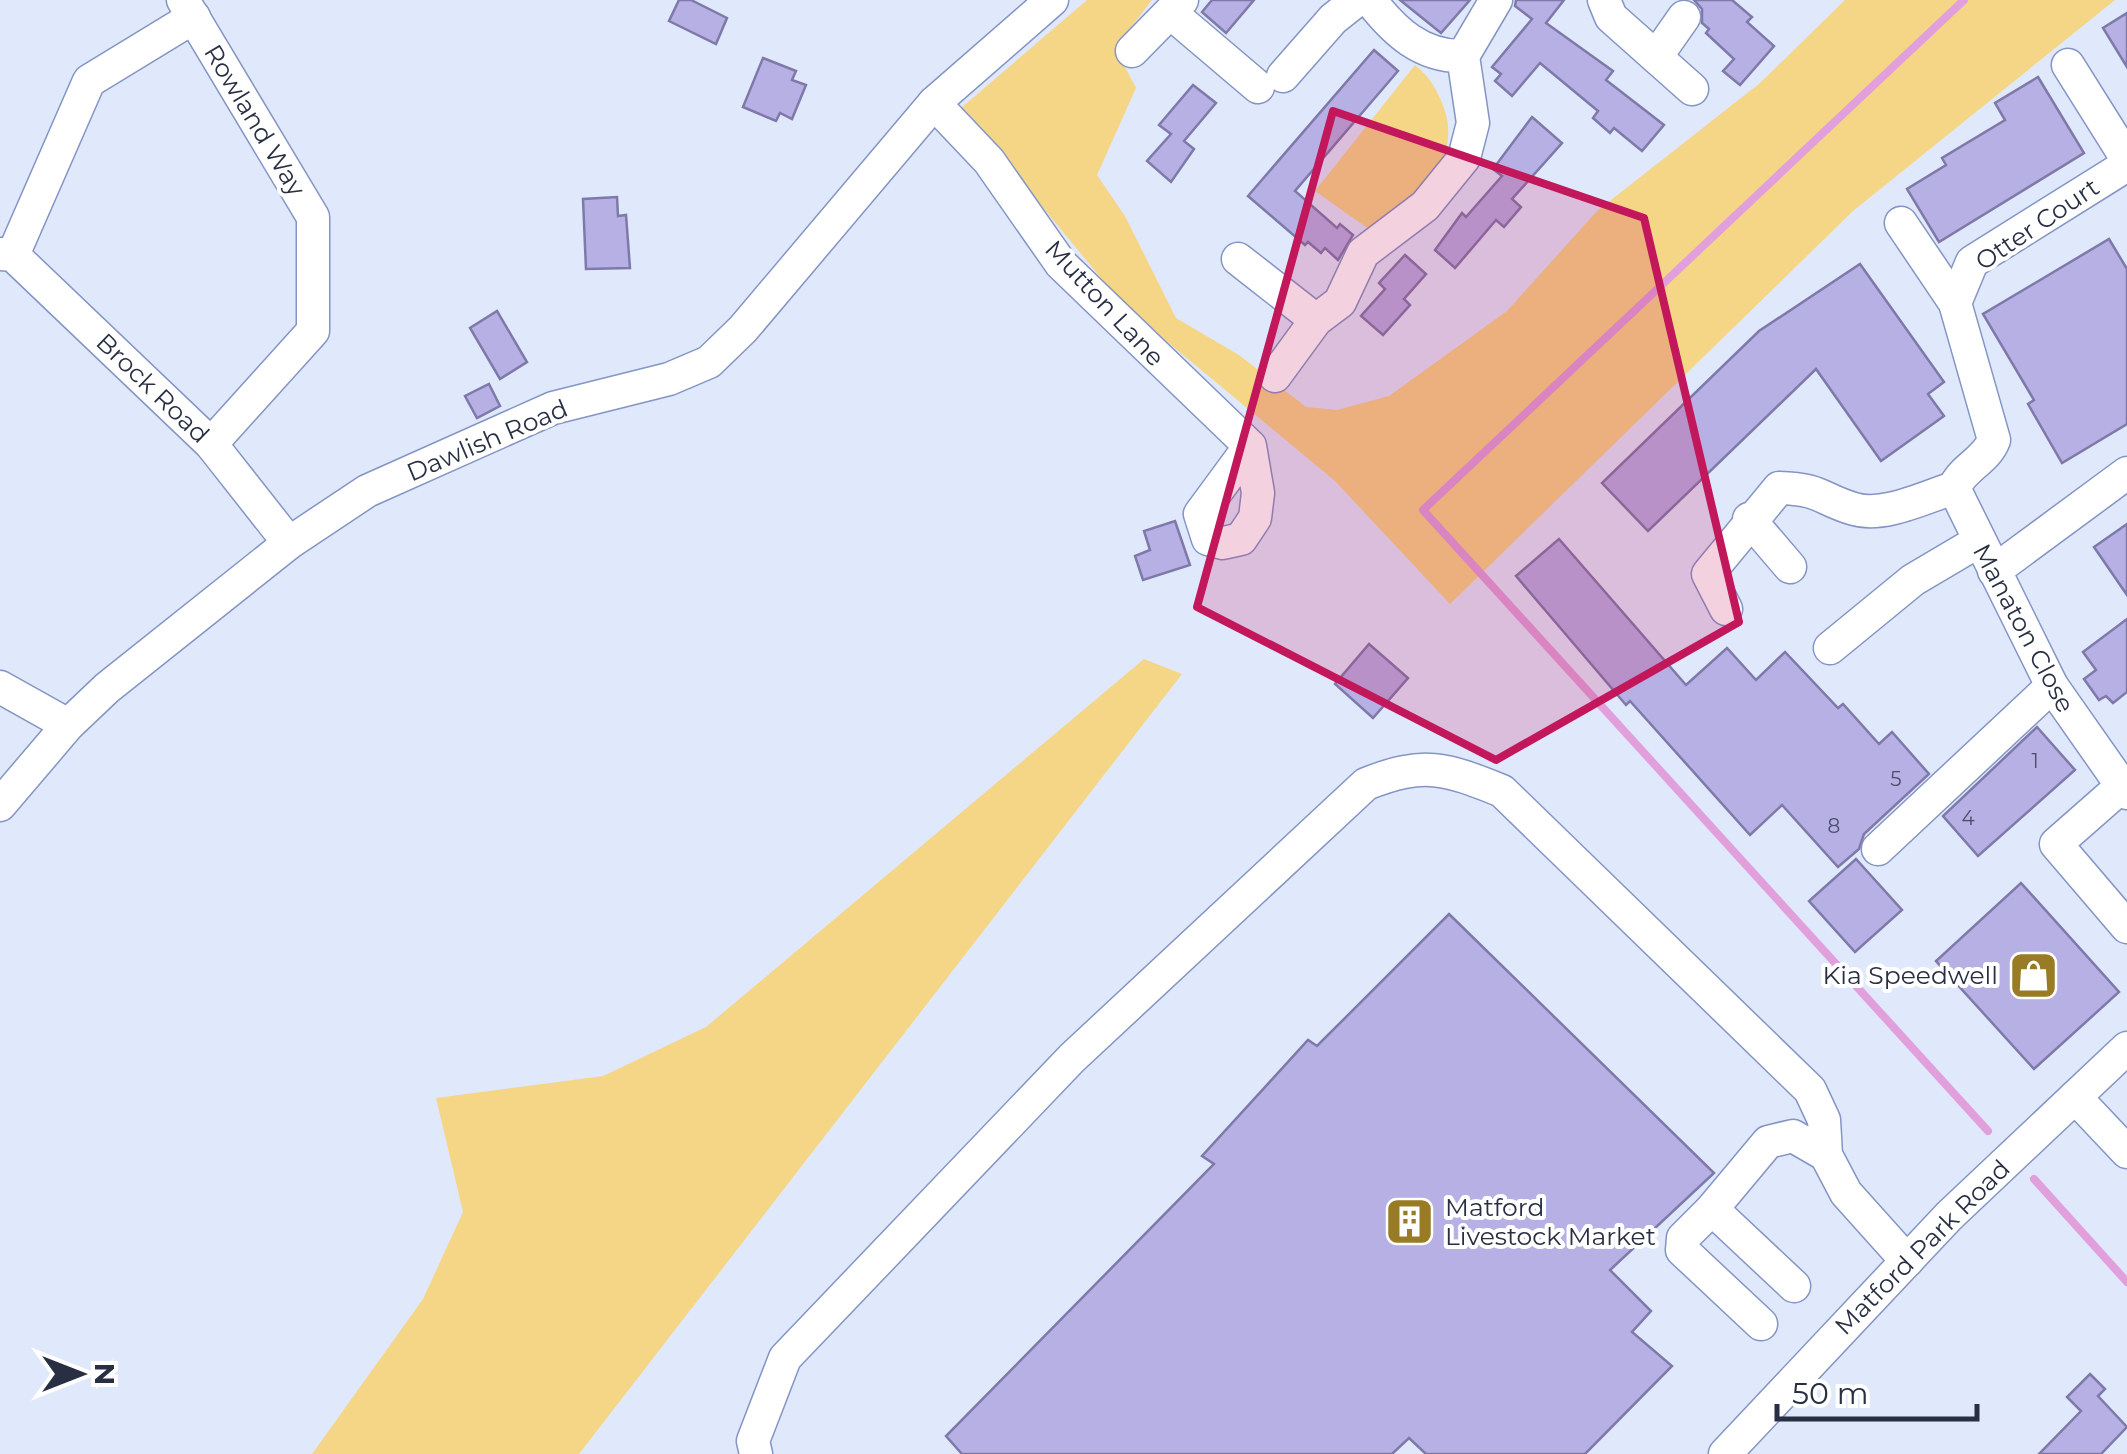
<svg xmlns="http://www.w3.org/2000/svg" width="2127" height="1454" viewBox="0 0 2127 1454" font-family="Montserrat,sans-serif">
<style>
.green{fill:#f5d687}
.lines{fill:none;stroke-linecap:round;stroke-linejoin:round}
.stream{stroke:#e19fdc;stroke-width:8}
.building{fill:#b6b0e4;stroke:#7f79a9;stroke-width:2.5}
.minor-casing{stroke:#8495c4;stroke-width:35}
.minor{stroke:#fff;stroke-width:32}
.marked{fill:#c2185b;fill-opacity:0.2;stroke:#c2185b;stroke-width:8;stroke-linejoin:round}
.labels{text-anchor:middle;stroke-width:8;stroke-linejoin:round;paint-order:stroke}
.number-label{font-size:20px;fill:#4c4f6b}
.street-label{font-size:25px;fill:#292f43;stroke:#fff}
.poi-label{font-size:25px;fill:#292f43;stroke:#fff;text-anchor:end}
</style>
<rect width="100%" height="100%" fill="#e0e8fc"/>
<g class="green">
<path d="M 1087,0 L 1152,0 L 1115,48 L 1136,88 L 1097,175 L 1125,216 L 1176,318 L 1239,355 L 1306,407 L 1337,410 L 1389,396 L 1507,311 L 1597,211 L 1760,83 L 1845,0 L 2115,0 L 1853,211 L 1450,604 L 1335,481 L 1124,306 L 961,108 Z"/>
<path d="M 1415,65 C 1429,77 1435,86 1442,103 C 1467,162 1413,196 1373,232 L 1315,191 Z"/>
<path d="M 1144,659 L 1182,674 L 579,1454 L 312,1454 L 423,1299 L 463,1212 L 436,1098 L 603,1076 L 706,1027 Z"/>
</g>
<g class="lines">
<g class="stream">
<path d="M 1964,0 L 1423,510 L 1988,1131"/>
<path d="M 2034,1179 L 2127,1282"/>
</g>
</g>
<g class="building">
<path d="M 679,0 L 691,0 L 727,18 L 716,44 L 669,21 Z"/>
<path d="M 1212,0 L 1254,0 L 1226,33 L 1202,12 Z"/>
<path d="M 1400,0 L 1470,0 L 1441,33 Z"/>
<path d="M 1516,0 L 1564,0 L 1546,23 L 1613,71 L 1606,80 L 1664,125 L 1642,151 L 1614,128 L 1610,133 L 1593,118 L 1598,111 L 1540,63 L 1512,96 L 1495,81 L 1501,74 L 1492,67 L 1532,19 L 1515,6 Z"/>
<path d="M 1694,0 L 1732,0 L 1752,17 L 1747,22 L 1774,46 L 1740,85 L 1723,71 L 1734,59 L 1706,33 L 1709,29 L 1702,23 L 1702,9 Z"/>
<path d="M 2127,13 L 2127,67 L 2103,28 Z"/>
<path d="M 1374,50 L 1398,71 L 1295,191 L 1337,228 L 1340,224 L 1353,235 L 1338,260 L 1325,248 L 1321,253 L 1308,242 L 1305,245 L 1248,196 Z"/>
<path d="M 763,58 L 796,71 L 792,80 L 806,85 L 792,119 L 780,113 L 776,121 L 743,107 Z"/>
<path d="M 2038,77 L 2084,153 L 1939,242 L 1907,189 L 1946,165 L 1942,158 L 2005,120 L 1995,103 Z"/>
<path d="M 1193,85 L 1216,103 L 1184,141 L 1194,149 L 1171,182 L 1147,161 L 1171,134 L 1159,125 Z"/>
<path d="M 1532,117 L 1562,143 L 1512,199 L 1521,207 L 1504,227 L 1496,220 L 1455,268 L 1435,250 L 1462,213 L 1466,217 L 1502,176 L 1493,169 Z"/>
<path d="M 617,197 L 618,216 L 626,215 L 630,268 L 586,269 L 583,199 Z"/>
<path d="M 2109,239 L 2127,269 L 2127,424 L 2062,463 L 2028,404 L 2034,400 L 1983,314 Z"/>
<path d="M 1405,255 L 1426,274 L 1404,299 L 1410,305 L 1383,335 L 1361,316 L 1385,289 L 1379,283 Z"/>
<path d="M 1860,264 L 1944,382 L 1928,394 L 1944,416 L 1881,461 L 1816,369 L 1648,531 L 1602,483 L 1759,331 Z"/>
<path d="M 497,311 L 527,362 L 500,379 L 470,328 Z"/>
<path d="M 489,384 L 500,406 L 477,418 L 465,396 Z"/>
<path d="M 1175,521 L 1190,565 L 1143,580 L 1135,556 L 1150,550 L 1144,531 Z"/>
<path d="M 2127,524 L 2127,595 L 2094,547 Z"/>
<path d="M 1559,539 L 1686,685 L 1727,648 L 1756,680 L 1785,652 L 1838,708 L 1843,704 L 1879,744 L 1892,732 L 1929,774 L 1864,834 L 1859,849 L 1838,867 L 1782,805 L 1750,835 L 1630,701 L 1626,705 L 1516,576 Z"/>
<path d="M 2127,619 L 2127,692 L 2113,703 L 2106,696 L 2099,700 L 2084,679 L 2096,670 L 2083,652 Z"/>
<path d="M 1369,644 L 1408,678 L 1373,718 L 1335,684 Z"/>
<path d="M 2037,727 L 2075,770 L 1978,856 L 1943,816 Z"/>
<path d="M 1856,859 L 1902,910 L 1855,952 L 1809,901 Z"/>
<path d="M 2021,883 L 2119,992 L 2034,1069 L 1936,961 Z"/>
<path d="M 1449,914 L 1714,1173 L 1610,1270 L 1651,1311 L 1632,1332 L 1672,1366 L 1585,1454 L 1426,1454 L 1409,1438 L 1392,1454 L 962,1454 L 946,1436 L 1214,1164 L 1202,1156 L 1308,1040 L 1317,1046 Z"/>
<path d="M 2090,1374 L 2105,1389 L 2098,1396 L 2127,1427 L 2101,1454 L 2039,1454 L 2081,1411 L 2067,1397 Z"/>
</g>
<g class="lines">
<defs>
<g id="minor">
<path d="M 183,0 L 313,217 L 313,331 L 211,444"/>
<path d="M 1370,0 C 1394,31 1421,57 1463,56"/>
<path d="M 1604,0 L 1611,17 L 1692,89"/>
<path d="M 1172,14 L 1258,87"/>
<path d="M 1132,51 L 1182,0"/>
<path d="M 1656,57 L 1684,17"/>
<path d="M 2068,65 L 2127,159"/>
<path d="M 1283,76 L 1333,19 L 1357,0"/>
<path d="M 934,103 L 989,161 L 1061,264 L 1250,446 L 1258,493 L 1255,518 L 1241,539 L 1223,543 L 1208,539 L 1200,514 L 1250,446"/>
<path d="M 2127,165 L 1972,262 L 1955,303 L 1994,440 C 1986,461 1963,467 1954,488 L 2052,686 L 2127,793"/>
<path d="M 1901,223 L 1955,303"/>
<path d="M 0,254 L 13,255 L 211,444 L 289,543"/>
<path d="M 13,255 L 89,81 L 194,17"/>
<path d="M 1238,259 L 1316,320"/>
<path d="M 1275,376 L 1316,320 L 1340,302 L 1363,253 L 1425,206 L 1464,158 L 1473,123 L 1463,56 L 1496,0"/>
<path d="M 1749,519 L 1790,567"/>
<path d="M 1994,571 L 2127,473"/>
<path d="M 1726,609 L 1708,574 L 1779,488 C 1822,489 1820,499 1854,509 C 1884,518 1925,497 1954,488"/>
<path d="M 1830,648 L 1913,580 L 1979,541"/>
<path d="M 0,687 L 68,725"/>
<path d="M 2122,786 L 2056,844 L 2127,927"/>
<path d="M 0,805 L 68,725 L 107,688 L 289,543 L 367,491 L 553,408 L 669,379 L 709,362 L 743,329 L 934,103 L 1052,0"/>
<path d="M 1878,849 L 2052,686"/>
<path d="M 2075,1097 L 2127,1152"/>
<path d="M 1712,1209 L 1683,1238 L 1682,1250 L 1761,1324"/>
<path d="M 1794,1286 L 1712,1209 L 1768,1142 L 1793,1136 L 1826,1155"/>
<path d="M 756,1454 L 753,1441 L 785,1358 L 1072,1058 L 1366,784 C 1424,761 1445,768 1502,791 L 1810,1090 L 1824,1120 L 1826,1155 L 1846,1193 L 1907,1261"/>
<path d="M 1725,1454 L 1949,1216 L 2127,1048"/>
</g>
</defs>
<use href="#minor" class="minor-casing"/>
<use href="#minor" class="minor"/>
</g>
<path class="marked" d="M 1333,111 L 1644,218 L 1739,622 L 1496,760 L 1197,607 Z"/>
<defs>
<symbol id="shop-square" viewBox="-11 -11 22 22"><rect x="-9" y="-9" width="18" height="18" rx="4" fill="#987b24" stroke="#fff"/><path d="M-5-2.5h2.3a2.7 3.5 0 0 1 5.4 0H5L5.5 6h-11ZM-1.5-2.5h3a1.5 2.3 0 0 0-3 0Z" fill="#fff"/></symbol>
<symbol id="building-square" viewBox="-11 -11 22 22"><rect x="-9" y="-9" width="18" height="18" rx="4" fill="#987b24" stroke="#fff"/><path d="M-4-6H4V6H1V3H-1V6H-4ZM-2.5-4.3h1.7v1.8h-1.7ZM.8-4.3h1.7v1.8H.8ZM-2.5-1h1.7V.8h-1.7ZM.8-1h1.7V.8H.8Z" fill="#fff"/></symbol>
</defs>
<g fill-rule="evenodd">
<use href="#shop-square" x="2006" y="948" width="55" height="55"/>
<use href="#building-square" x="1382" y="1194" width="55" height="55"/>
</g>
<g class="labels">
<g class="number-label">
<text x="2035" y="768">1</text>
<text x="1896" y="786">5</text>
<text x="1968" y="825">4</text>
<text x="1834" y="833">8</text>
</g>
<g class="street-label">
<text transform="translate(255 120) rotate(59)" y="9">Rowland Way</text>
<text transform="translate(2037 224) rotate(-34)" y="9">Otter Court</text>
<text transform="translate(1105 303) rotate(47)" y="9">Mutton Lane</text>
<text transform="translate(153 388) rotate(44)" y="9">Brock Road</text>
<text transform="translate(487 440) rotate(-23)" y="9">Dawlish Road</text>
<text transform="translate(2024 628) rotate(62)" y="9">Manaton Close</text>
<text transform="translate(1922 1247) rotate(-45)" y="9">Matford Park Road</text>
</g>
<g class="poi-label">
<text x="1998" y="984">Kia Speedwell</text>
<text x="1445" y="1216" text-anchor="start">Matford<tspan x="1445" dy="29">Livestock Market</tspan></text>
</g>
</g>
<g transform="translate(80 1374) rotate(90)" stroke="#ffffff" stroke-width="8" paint-order="stroke">
<path d="M0-8L18 38L0 25L-18 38Z" fill="#292f43"/>
<text y="-15" font-size="28" font-weight="bold" text-anchor="middle" fill="#292f43">N</text>
</g>
<path d="M1777 1404v15h200v-15" fill="none" stroke="#292f43" stroke-width="5"/>
<text x="1792" y="1404" font-size="30" fill="#292f43" stroke="#ffffff" stroke-width="8" paint-order="stroke">50 m</text>
</svg>
